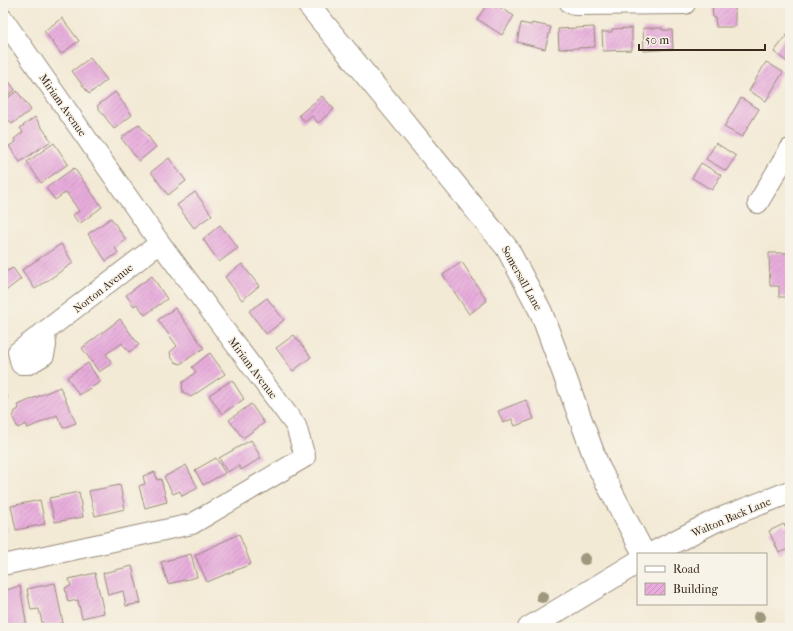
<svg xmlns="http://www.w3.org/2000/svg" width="793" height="631" viewBox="0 0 793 631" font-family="'IM FELL French Canon',serif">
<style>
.building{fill:url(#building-hatch)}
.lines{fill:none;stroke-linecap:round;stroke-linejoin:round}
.minor-casing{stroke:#978a7a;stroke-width:22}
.tertiary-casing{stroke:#978a7a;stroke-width:24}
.minor{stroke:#fff;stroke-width:20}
.tertiary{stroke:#fff;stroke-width:22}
.tree{fill:#9e997e}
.labels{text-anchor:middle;stroke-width:3;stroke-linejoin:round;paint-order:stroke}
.street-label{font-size:11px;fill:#3b2a1e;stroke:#f7f3e8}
</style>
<defs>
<pattern id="building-hatch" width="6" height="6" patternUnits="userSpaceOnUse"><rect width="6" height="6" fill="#e7acdc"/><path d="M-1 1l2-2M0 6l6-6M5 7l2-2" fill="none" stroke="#c794bc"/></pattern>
</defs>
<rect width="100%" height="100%" fill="#f7f3e8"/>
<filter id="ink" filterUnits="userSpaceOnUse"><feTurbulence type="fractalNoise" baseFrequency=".025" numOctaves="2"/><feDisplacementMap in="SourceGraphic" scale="8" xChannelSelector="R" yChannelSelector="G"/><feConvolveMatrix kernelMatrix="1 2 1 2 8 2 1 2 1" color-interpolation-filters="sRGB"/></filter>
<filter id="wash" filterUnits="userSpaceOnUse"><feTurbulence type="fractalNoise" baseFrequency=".012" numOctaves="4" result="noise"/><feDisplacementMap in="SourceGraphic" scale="16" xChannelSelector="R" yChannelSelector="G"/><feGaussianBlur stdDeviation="0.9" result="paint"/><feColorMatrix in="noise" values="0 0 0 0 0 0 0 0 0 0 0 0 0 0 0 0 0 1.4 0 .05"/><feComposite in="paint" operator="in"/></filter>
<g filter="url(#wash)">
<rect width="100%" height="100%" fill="#f3ead5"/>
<g id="blocks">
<g class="building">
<path d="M 488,3 L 496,8 L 498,6 L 514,16 L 502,35 L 477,19 Z"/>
<path d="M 712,3 L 735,3 L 735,27 L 716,27 L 715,17 L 713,17 Z"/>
<path d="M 62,18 L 79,41 L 61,54 L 44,31 Z"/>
<path d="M 521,23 L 531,25 L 532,23 L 551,27 L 545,49 L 517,42 Z"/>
<path d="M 594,27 L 595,47 L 559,49 L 558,29 Z"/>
<path d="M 632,28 L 632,50 L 603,51 L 602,32 L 612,32 L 612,29 Z"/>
<path d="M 643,28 L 662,28 L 662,30 L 672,30 L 673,49 L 644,51 Z"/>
<path d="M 790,31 L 790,64 L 774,52 Z"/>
<path d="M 90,58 L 107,80 L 89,94 L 72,71 Z"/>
<path d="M 766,62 L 783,72 L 766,101 L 749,91 Z"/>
<path d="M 3,73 L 15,90 L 3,99 Z"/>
<path d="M 17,91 L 31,110 L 12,124 L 3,113 L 3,101 Z"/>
<path d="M 115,92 L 132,115 L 114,129 L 97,106 Z"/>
<path d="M 322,96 L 334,109 L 318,123 L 312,116 L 305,122 L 299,115 Z"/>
<path d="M 741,98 L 759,109 L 742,137 L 724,127 Z"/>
<path d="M 35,117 L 51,141 L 20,162 L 9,146 L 16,142 L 14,139 L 23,132 L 20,128 Z"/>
<path d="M 139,124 L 156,147 L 139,161 L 121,138 Z"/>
<path d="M 54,143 L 68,164 L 41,183 L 27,162 Z"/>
<path d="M 716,143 L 736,156 L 726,171 L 706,159 Z"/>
<path d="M 169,158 L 186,181 L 168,195 L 151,172 Z"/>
<path d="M 701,163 L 721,175 L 712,190 L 692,178 Z"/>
<path d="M 74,168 L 102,207 L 79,224 L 73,215 L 79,211 L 66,192 L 55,200 L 46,188 Z"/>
<path d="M 195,192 L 212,215 L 194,228 L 177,205 Z"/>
<path d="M 111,218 L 126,240 L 115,247 L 118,253 L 106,261 L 88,234 Z"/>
<path d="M 220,225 L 238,248 L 219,262 L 203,239 Z"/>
<path d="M 61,244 L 73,263 L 35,289 L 22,270 Z"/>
<path d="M 769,253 L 788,253 L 788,297 L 779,297 L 779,286 L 770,286 Z"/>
<path d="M 462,262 L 487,301 L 469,314 L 443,275 Z"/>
<path d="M 3,264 L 7,271 L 13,268 L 21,279 L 3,293 Z"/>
<path d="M 242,264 L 259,286 L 242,300 L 225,277 Z"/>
<path d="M 152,276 L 167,299 L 145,315 L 137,304 L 134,306 L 126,295 Z"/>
<path d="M 267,298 L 284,320 L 266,334 L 249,311 Z"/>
<path d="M 175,308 L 204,348 L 180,364 L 175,362 L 171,357 L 170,352 L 177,346 L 158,320 Z"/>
<path d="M 120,319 L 139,345 L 129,352 L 122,343 L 106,354 L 112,363 L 99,372 L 82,348 Z"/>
<path d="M 294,335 L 311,357 L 293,371 L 276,348 Z"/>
<path d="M 210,353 L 225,374 L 191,397 L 183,392 L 182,383 L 196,372 L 192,367 Z"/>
<path d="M 88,363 L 100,382 L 79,395 L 67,377 Z"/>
<path d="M 232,380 L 244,399 L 222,414 L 209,395 Z"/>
<path d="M 60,387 L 76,423 L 63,428 L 57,415 L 28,428 L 26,424 L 18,428 L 13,418 L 15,411 L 19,409 L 18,405 Z"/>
<path d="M 3,390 L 8,398 L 3,402 Z"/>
<path d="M 526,400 L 534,419 L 515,426 L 512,419 L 503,423 L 498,411 Z"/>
<path d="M 251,404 L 264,423 L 243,438 L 229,420 Z"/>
<path d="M 251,440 L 261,458 L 241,470 L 239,466 L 227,472 L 219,458 Z"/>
<path d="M 216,458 L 225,473 L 203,485 L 195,470 Z"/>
<path d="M 186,465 L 198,488 L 182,496 L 180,491 L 173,494 L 164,477 Z"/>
<path d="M 155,472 L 157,480 L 161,479 L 167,502 L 145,508 L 139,486 L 145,484 L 143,476 Z"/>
<path d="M 120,485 L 125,509 L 95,516 L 89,491 Z"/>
<path d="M 79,492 L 83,517 L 55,522 L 49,498 Z"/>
<path d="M 40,500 L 45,524 L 16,530 L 11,506 Z"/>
<path d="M 3,516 L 7,532 L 3,532 Z"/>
<path d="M 784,524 L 785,527 L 790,525 L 790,548 L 779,553 L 769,531 Z"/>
<path d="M 239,534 L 251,564 L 207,582 L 195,555 Z"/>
<path d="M 191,554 L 197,577 L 168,584 L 161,562 Z"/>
<path d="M 132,566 L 141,603 L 126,606 L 123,591 L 108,595 L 103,573 Z"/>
<path d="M 95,573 L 104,613 L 82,618 L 78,600 L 68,602 L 65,588 L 71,586 L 69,579 Z"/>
<path d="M 55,583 L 63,623 L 43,627 L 39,609 L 31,610 L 27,589 Z"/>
<path d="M 20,586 L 27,627 L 4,628 L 3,591 Z"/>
</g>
</g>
</g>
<g filter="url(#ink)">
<use href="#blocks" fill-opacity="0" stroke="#978a7a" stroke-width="1"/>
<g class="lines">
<defs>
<g id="minor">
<path d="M 570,3 L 575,5 L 685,4"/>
<path d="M 3,19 L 160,243 L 296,426 L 305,457 L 192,524 L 3,565"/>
<path d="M 758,203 L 790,149"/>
<path d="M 45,332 L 46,345 L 44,355 L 29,364 L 21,364 L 18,352 L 160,243"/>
</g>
<g id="tertiary">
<path d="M 307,3 L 507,248 L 541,312 L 598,466 L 644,554"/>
<path d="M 651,554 L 715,521 L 790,492"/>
<path d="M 529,628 L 638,562"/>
</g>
</defs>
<use href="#minor" class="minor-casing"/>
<use href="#tertiary" class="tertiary-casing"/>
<use href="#minor" class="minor"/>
<use href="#tertiary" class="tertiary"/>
</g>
<g class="tree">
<circle cx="585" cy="559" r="6"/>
<circle cx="542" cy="597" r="6"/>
<circle cx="759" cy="617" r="6"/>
</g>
</g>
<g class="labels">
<g class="street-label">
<text transform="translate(63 105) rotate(55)" y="4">Miriam Avenue</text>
<text transform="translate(522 278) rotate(61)" y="4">Somersall Lane</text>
<text transform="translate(103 288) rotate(-38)" y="4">Norton Avenue</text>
<text transform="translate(253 368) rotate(53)" y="4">Miriam Avenue</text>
<text transform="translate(731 517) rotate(-23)" y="4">Walton Back Lane</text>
</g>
</g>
<rect width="793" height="631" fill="none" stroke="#f7f3e8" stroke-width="16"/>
<rect x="637" y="553" width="130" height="52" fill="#f7f3e8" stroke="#aca397"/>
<rect x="645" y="566" width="20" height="6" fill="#ffffff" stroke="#aca397"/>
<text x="673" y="573" font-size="12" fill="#3b2a1e">Road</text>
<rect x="645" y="583" width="20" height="12" fill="url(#building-hatch)" stroke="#aca397"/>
<text x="673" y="593" font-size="12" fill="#3b2a1e">Building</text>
<path d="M639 44v6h126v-6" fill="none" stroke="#3b2a1e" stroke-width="2"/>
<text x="645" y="44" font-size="12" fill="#3b2a1e" stroke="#f7f3e8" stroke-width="3" paint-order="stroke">50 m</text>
</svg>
